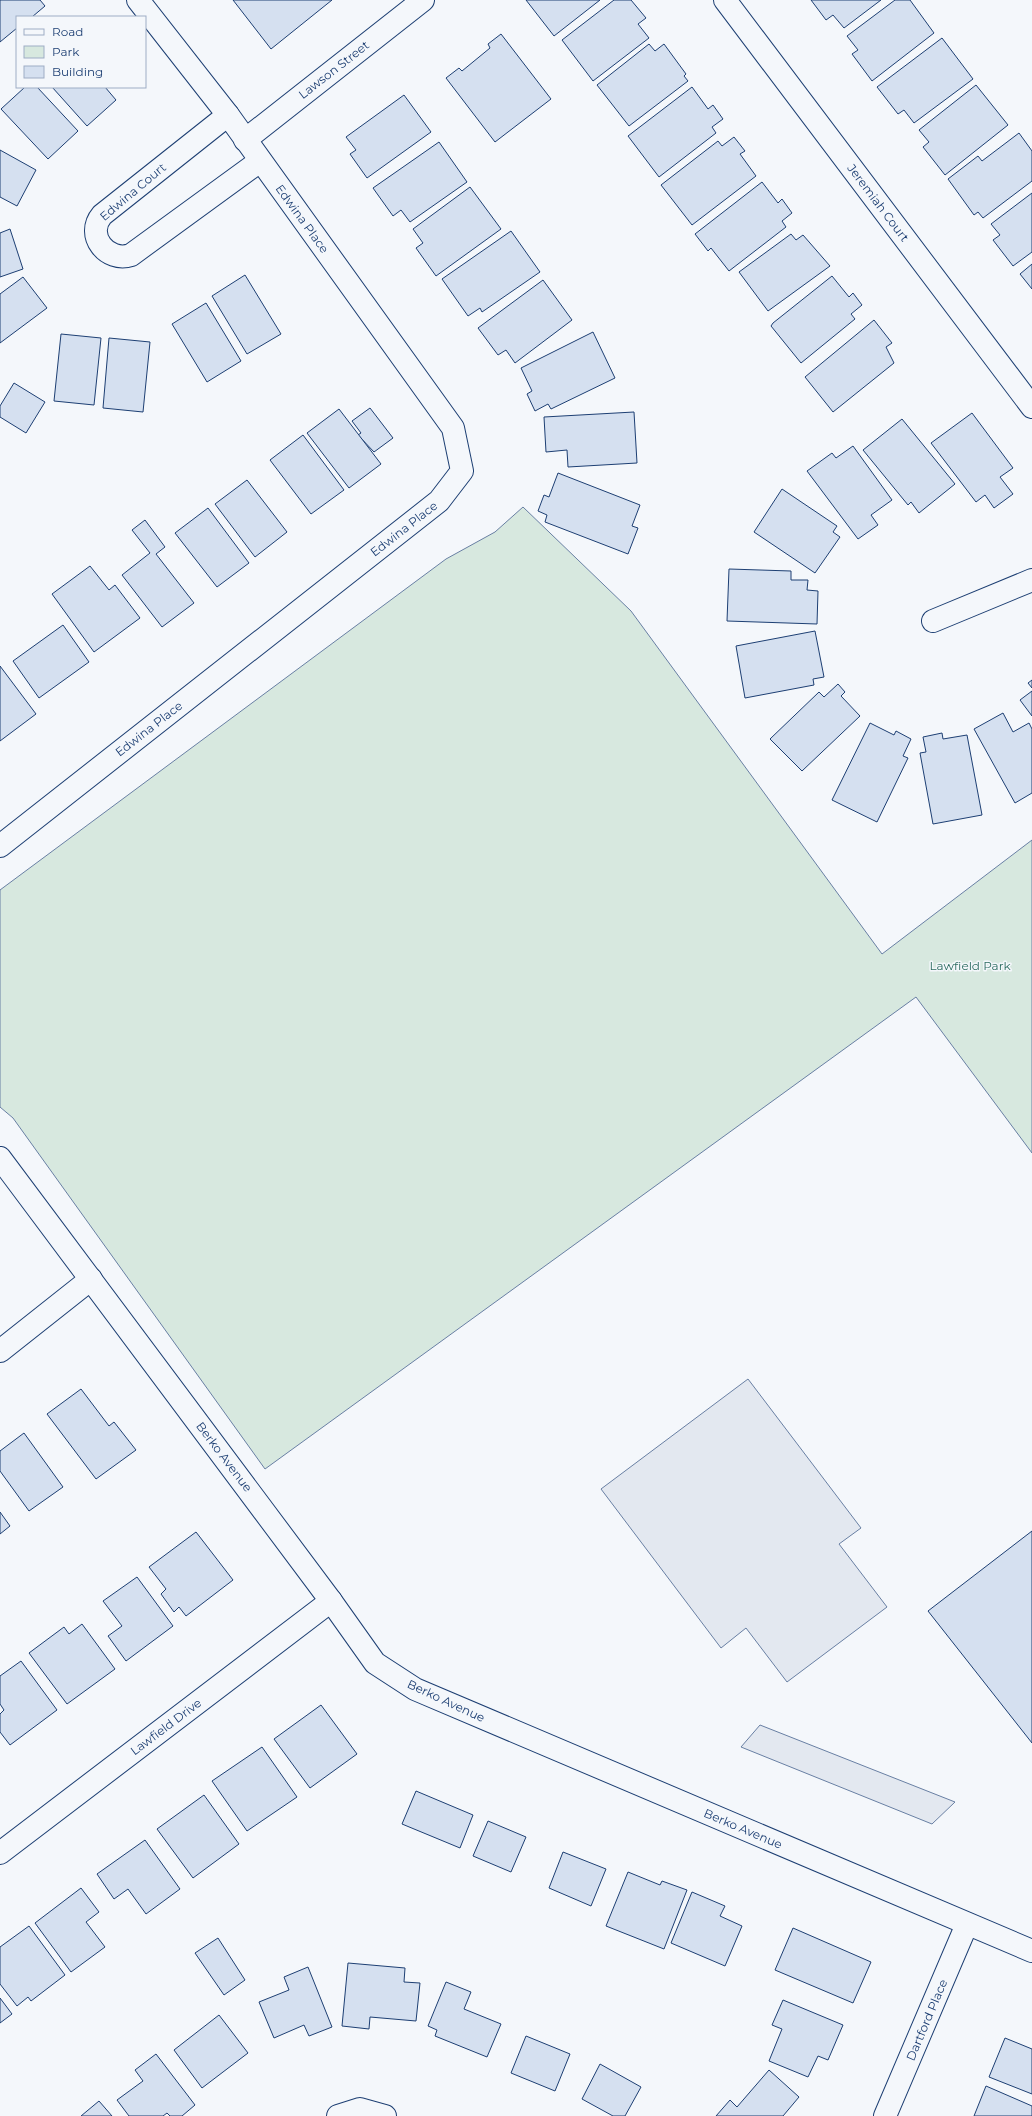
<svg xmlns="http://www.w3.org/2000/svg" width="1032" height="2116" viewBox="0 0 1032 2116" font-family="Montserrat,sans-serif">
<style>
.green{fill:#d7e8df;stroke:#687fa3}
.parking{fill:#e3e8f0;stroke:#687fa3}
.building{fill:#d5e0f0;stroke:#1d3f73}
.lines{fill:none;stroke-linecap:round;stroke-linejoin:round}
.minor-casing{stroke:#1d3f73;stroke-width:24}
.minor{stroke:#f4f7fb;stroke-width:22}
.labels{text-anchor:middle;stroke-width:3;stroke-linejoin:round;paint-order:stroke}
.street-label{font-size:12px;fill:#1d3f73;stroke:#f4f7fb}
.park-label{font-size:12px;fill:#2c6c60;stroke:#f4f7fb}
</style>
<rect width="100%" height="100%" fill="#f4f7fb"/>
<path class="green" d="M 523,507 L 631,611 L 882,954 L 1032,840 L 1032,1153 L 916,997 L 265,1469 L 13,1118 L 0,1107 L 0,890 L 446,559 L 495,532 Z"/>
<g class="parking">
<path d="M 748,1379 L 861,1528 L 839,1544 L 887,1607 L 787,1682 L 746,1628 L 721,1648 L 601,1489 Z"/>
<path d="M 760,1725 L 955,1802 L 932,1824 L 741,1747 Z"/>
</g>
<g class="building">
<path d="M 0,0 L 40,0 L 45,6 L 32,17 L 17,17 L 17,28 L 0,42 Z"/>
<path d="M 233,0 L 332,0 L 271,49 Z"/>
<path d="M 526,0 L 600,0 L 554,36 Z"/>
<path d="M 614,0 L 631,0 L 646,18 L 638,24 L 649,38 L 593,81 L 562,40 Z"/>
<path d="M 811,0 L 881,0 L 844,28 L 833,15 L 826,20 Z"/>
<path d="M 895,0 L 910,0 L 934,33 L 872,81 L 852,54 L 858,50 L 847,36 Z"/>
<path d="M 501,34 L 551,99 L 495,142 L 446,78 L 459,68 L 462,71 L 490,48 L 488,44 Z"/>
<path d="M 942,38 L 973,79 L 914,123 L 904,110 L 898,114 L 877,87 Z"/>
<path d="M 649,44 L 655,51 L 664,44 L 686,74 L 684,76 L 688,81 L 629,126 L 597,85 Z"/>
<path d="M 976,85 L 1008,125 L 945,175 L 923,147 L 929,142 L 919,130 Z"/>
<path d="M 25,87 L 37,87 L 78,131 L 48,159 L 1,109 Z"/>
<path d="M 52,87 L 105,87 L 116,100 L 87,126 Z"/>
<path d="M 692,87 L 708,109 L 713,105 L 723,119 L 712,127 L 716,133 L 659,177 L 628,136 Z"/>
<path d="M 404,95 L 431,132 L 367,178 L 350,154 L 356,150 L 346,137 Z"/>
<path d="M 1019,133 L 1032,151 L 1032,181 L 983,218 L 978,212 L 974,215 L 948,179 L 978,156 L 982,161 Z"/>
<path d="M 734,137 L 745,151 L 740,154 L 756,176 L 692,225 L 661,185 L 718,141 L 722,146 Z"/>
<path d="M 439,142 L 467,182 L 410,222 L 401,210 L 393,216 L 373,188 Z"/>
<path d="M 0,150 L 36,170 L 17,206 L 0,197 Z"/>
<path d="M 762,182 L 778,203 L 782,199 L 792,213 L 782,221 L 786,227 L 729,271 L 711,248 L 708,251 L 695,234 Z"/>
<path d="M 470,187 L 501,229 L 436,276 L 416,248 L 423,243 L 413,229 Z"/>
<path d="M 1032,193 L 1032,252 L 1013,266 L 993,240 L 1000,235 L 991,224 Z"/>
<path d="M 10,229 L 23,269 L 0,277 L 0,233 Z"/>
<path d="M 511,231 L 540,272 L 482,312 L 480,308 L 468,316 L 442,279 Z"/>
<path d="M 791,234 L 796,240 L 803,235 L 830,266 L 768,311 L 739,272 Z"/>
<path d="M 1032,264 L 1032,289 L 1020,274 Z"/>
<path d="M 245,275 L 281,334 L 247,354 L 212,296 Z"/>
<path d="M 832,276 L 849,297 L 853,293 L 862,305 L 851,314 L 855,319 L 801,363 L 771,326 L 773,323 Z"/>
<path d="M 23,277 L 47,308 L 0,343 L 0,294 Z"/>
<path d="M 543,280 L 572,320 L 515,363 L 506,350 L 498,355 L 478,328 Z"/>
<path d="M 206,303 L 241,361 L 207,382 L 172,324 Z"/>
<path d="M 874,320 L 892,343 L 886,347 L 894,363 L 833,412 L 805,377 Z"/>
<path d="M 593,332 L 615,378 L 551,409 L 548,404 L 535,411 L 527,394 L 532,391 L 521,368 Z"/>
<path d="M 61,334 L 101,338 L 94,405 L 54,401 Z"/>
<path d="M 109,338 L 150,342 L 143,412 L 103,408 Z"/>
<path d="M 14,383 L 45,402 L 26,433 L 0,417 L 0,406 Z"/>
<path d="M 370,408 L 393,438 L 374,452 L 358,435 L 361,433 L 352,421 Z"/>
<path d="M 339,409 L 381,464 L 349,488 L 307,433 Z"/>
<path d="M 634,412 L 637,463 L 568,467 L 567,450 L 546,452 L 544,417 Z"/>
<path d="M 972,413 L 1013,468 L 1000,477 L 1013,494 L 994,508 L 985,495 L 976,502 L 931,443 Z"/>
<path d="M 902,419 L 955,484 L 919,513 L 911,502 L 908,505 L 863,450 Z"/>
<path d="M 303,435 L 344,490 L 311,514 L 270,460 Z"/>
<path d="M 853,446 L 892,500 L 871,515 L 878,525 L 858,539 L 807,471 L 832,453 L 836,458 Z"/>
<path d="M 558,473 L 640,505 L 632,526 L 638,528 L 628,554 L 545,522 L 547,515 L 538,511 L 544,495 L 549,497 Z"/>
<path d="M 247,480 L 287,532 L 255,557 L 215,504 Z"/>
<path d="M 782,489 L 837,526 L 833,532 L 840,537 L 815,573 L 754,532 Z"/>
<path d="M 208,508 L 249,563 L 217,587 L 175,533 Z"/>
<path d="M 145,520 L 165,547 L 156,554 L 194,603 L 162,627 L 122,575 L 150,553 L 132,530 Z"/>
<path d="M 90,566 L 109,590 L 115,585 L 140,618 L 94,652 L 52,594 Z"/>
<path d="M 729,569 L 791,571 L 791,580 L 808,580 L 807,590 L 818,591 L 817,624 L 727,621 Z"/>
<path d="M 63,625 L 89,662 L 39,698 L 13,661 Z"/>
<path d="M 815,631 L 824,677 L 813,679 L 814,685 L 745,698 L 736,646 Z"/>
<path d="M 0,666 L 36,714 L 0,741 Z"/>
<path d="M 1032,680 L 1032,688 L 1028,683 Z"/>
<path d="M 838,684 L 845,692 L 841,696 L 860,716 L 802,771 L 770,739 L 819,692 L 824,697 Z"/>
<path d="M 1032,691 L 1032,716 L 1020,700 Z"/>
<path d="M 1003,713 L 1013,732 L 1029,723 L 1032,729 L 1032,793 L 1015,803 L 974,729 Z"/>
<path d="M 870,723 L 894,735 L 896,731 L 911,739 L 903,756 L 908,758 L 877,822 L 832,800 Z"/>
<path d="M 942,733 L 943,739 L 967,735 L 982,815 L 933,824 L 920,753 L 926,752 L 923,737 Z"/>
<path d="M 81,1389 L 109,1426 L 114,1422 L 136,1450 L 96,1479 L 47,1414 Z"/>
<path d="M 24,1433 L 63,1487 L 29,1511 L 0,1471 L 0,1451 Z"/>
<path d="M 0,1512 L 10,1526 L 0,1534 Z"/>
<path d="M 1032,1531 L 1032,1743 L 928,1611 Z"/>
<path d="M 196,1532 L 233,1580 L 186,1616 L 179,1607 L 174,1612 L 161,1594 L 166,1589 L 149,1567 Z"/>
<path d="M 137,1577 L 173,1626 L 126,1661 L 108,1636 L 122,1626 L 103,1601 Z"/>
<path d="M 82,1624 L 115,1669 L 67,1704 L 29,1653 L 64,1627 L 69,1634 Z"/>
<path d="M 21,1661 L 57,1710 L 10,1745 L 0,1732 L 0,1714 L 4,1710 L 0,1704 L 0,1676 Z"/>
<path d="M 321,1705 L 357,1754 L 310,1788 L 274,1739 Z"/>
<path d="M 262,1747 L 297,1797 L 247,1831 L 212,1781 Z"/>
<path d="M 416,1791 L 473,1815 L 460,1848 L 402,1824 Z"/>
<path d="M 204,1795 L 239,1844 L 193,1878 L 157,1829 Z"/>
<path d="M 488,1821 L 526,1837 L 511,1872 L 473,1856 Z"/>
<path d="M 145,1840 L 180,1889 L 146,1914 L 128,1889 L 114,1899 L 97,1874 Z"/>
<path d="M 563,1852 L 606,1869 L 591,1906 L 549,1888 Z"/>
<path d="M 628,1872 L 660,1885 L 662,1881 L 687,1890 L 664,1949 L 606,1926 Z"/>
<path d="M 81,1888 L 99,1912 L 86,1922 L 105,1947 L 71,1972 L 35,1923 Z"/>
<path d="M 692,1892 L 725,1906 L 720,1916 L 742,1926 L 725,1966 L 671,1943 Z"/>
<path d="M 29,1926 L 65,1975 L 31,2001 L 28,1997 L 17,2006 L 0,1984 L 0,1947 Z"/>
<path d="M 793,1928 L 871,1962 L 853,2003 L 775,1970 Z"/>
<path d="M 218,1938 L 245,1980 L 224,1995 L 195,1953 Z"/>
<path d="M 348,1963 L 405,1968 L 404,1982 L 420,1983 L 416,2021 L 370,2017 L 369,2029 L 342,2026 Z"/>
<path d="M 308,1967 L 332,2027 L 309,2036 L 304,2025 L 274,2038 L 259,2002 L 289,1990 L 284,1977 Z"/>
<path d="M 446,1982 L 471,1992 L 464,2009 L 501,2024 L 487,2057 L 435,2036 L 437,2030 L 428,2026 Z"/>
<path d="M 0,1998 L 12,2014 L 0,2023 Z"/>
<path d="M 783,2000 L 843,2025 L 828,2060 L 818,2056 L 808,2077 L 769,2061 L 782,2029 L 772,2025 Z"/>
<path d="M 219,2015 L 248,2053 L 202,2088 L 174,2050 Z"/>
<path d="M 526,2036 L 570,2054 L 555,2091 L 511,2073 Z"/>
<path d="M 1005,2038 L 1032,2049 L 1032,2094 L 989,2077 Z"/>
<path d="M 156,2054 L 195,2105 L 182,2116 L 170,2116 L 167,2113 L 163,2116 L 129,2116 L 117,2100 L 143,2081 L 135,2070 Z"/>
<path d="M 600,2064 L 641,2087 L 625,2116 L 613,2116 L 582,2099 Z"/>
<path d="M 769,2070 L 799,2097 L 783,2116 L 716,2116 L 730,2100 L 737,2107 Z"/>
<path d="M 986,2086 L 1032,2106 L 1032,2116 L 974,2116 Z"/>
<path d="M 99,2101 L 112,2116 L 81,2116 Z"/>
</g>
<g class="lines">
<defs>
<g id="minor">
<path d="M 725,0 L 1032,407"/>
<path d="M 228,115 L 102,215 C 85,235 107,263 131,255 L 260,161"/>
<path d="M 245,140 L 423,0"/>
<path d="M 933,621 L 1032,580"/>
<path d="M 0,846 L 439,501 L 462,471 L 453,428 L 228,115 L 138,0"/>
<path d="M 0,1158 L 331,1601 L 375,1663 L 415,1689 L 1032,1951"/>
<path d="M 0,1351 L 91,1279"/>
<path d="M 0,1853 L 331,1601"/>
<path d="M 338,2116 L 360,2109 L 385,2116"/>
<path d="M 885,2116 L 967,1924"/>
</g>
</defs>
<use href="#minor" class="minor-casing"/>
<use href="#minor" class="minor"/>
</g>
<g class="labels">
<g class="street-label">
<text transform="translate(334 70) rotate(-38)" y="4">Lawson Street</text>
<text transform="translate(133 192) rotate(-40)" y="4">Edwina Court</text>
<text transform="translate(878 203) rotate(53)" y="4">Jeremiah Court</text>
<text transform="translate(302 219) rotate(54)" y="4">Edwina Place</text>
<text transform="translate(404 529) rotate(-38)" y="4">Edwina Place</text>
<text transform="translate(149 729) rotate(-38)" y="4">Edwina Place</text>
<text transform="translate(224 1457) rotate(53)" y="4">Berko Avenue</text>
<text transform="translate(446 1701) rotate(25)" y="4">Berko Avenue</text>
<text transform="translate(166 1727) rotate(-37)" y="4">Lawfield Drive</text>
<text transform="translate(743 1829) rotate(23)" y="4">Berko Avenue</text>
<text transform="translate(927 2020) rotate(-67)" y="4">Dartford Place</text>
</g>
<g class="park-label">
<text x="970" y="970">Lawfield Park</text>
</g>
</g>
<rect x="16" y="16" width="130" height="72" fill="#f4f7fb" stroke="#9eadc5"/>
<rect x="24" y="29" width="20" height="6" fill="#f4f7fb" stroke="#9eadc5"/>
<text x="52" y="36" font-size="12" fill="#1d3f73">Road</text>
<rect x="24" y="46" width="20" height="12" fill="#d7e8df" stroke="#9eadc5"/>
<text x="52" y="56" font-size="12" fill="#1d3f73">Park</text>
<rect x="24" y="66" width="20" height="12" fill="#d5e0f0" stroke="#9eadc5"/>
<text x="52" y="76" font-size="12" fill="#1d3f73">Building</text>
</svg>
